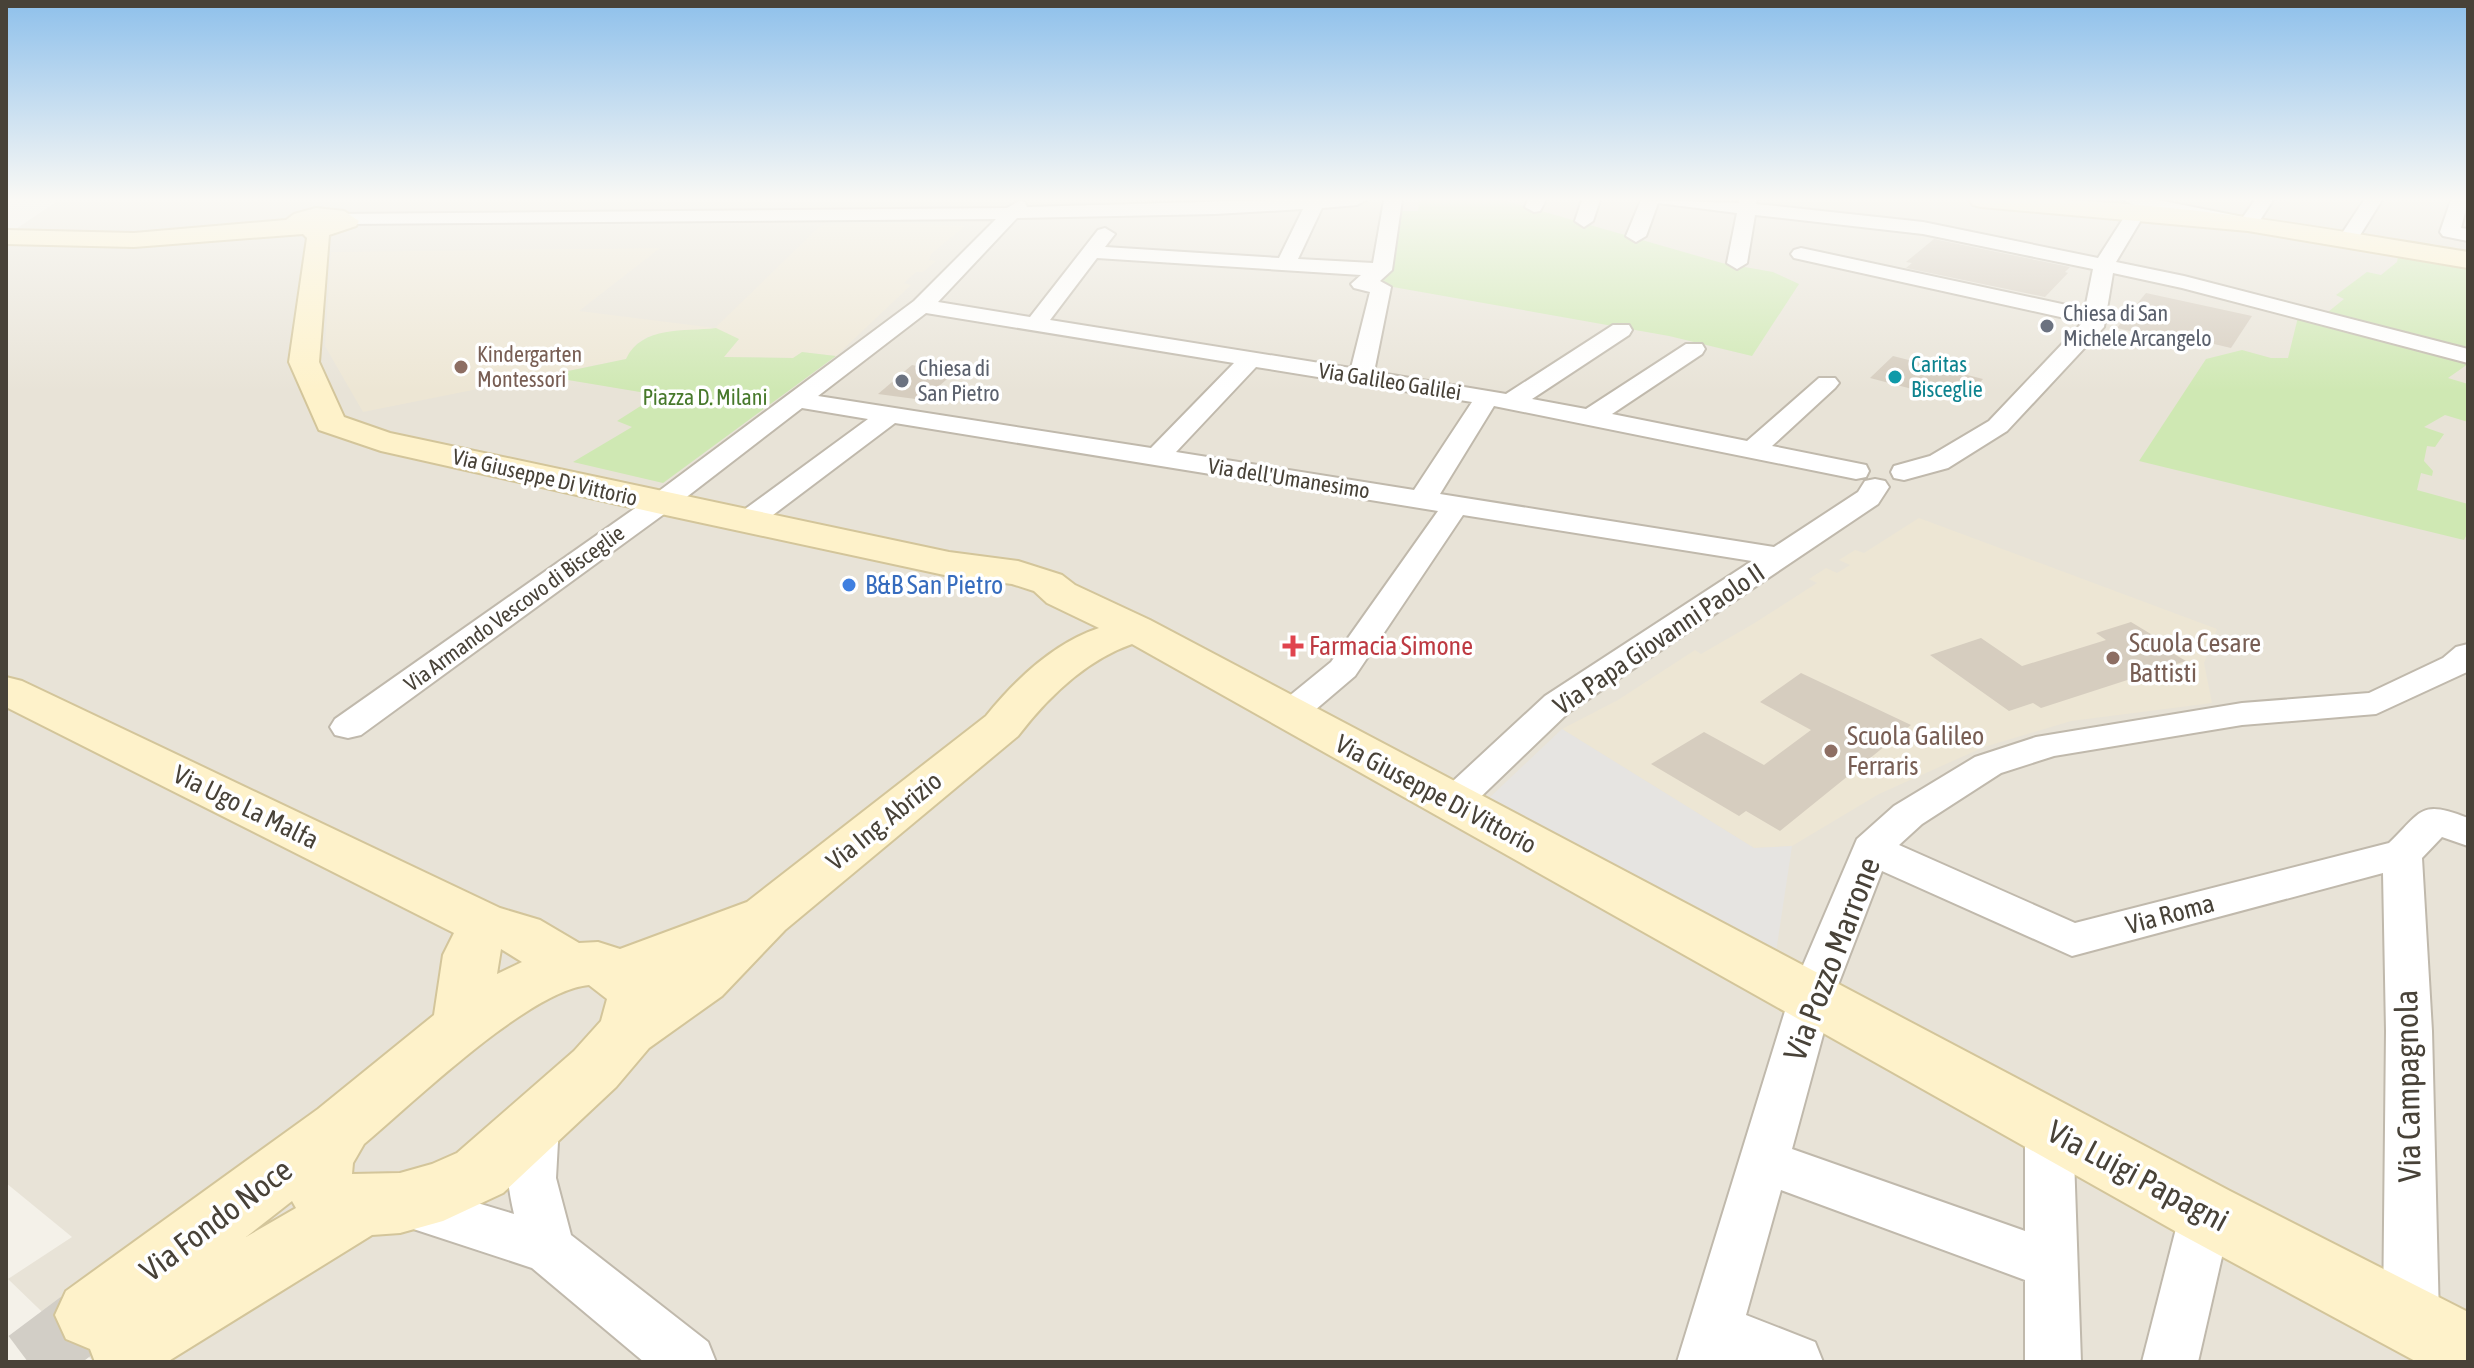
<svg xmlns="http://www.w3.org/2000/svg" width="2474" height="1368" viewBox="0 0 2474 1368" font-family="'Asap Condensed',sans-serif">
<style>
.residential{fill:#e8e3d7}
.education{fill:#ede6d4}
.green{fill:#cfe8b3}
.parking{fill:#e6e4e1}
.building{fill:#d6cdbf}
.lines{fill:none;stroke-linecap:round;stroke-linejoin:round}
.secondary-tunnel{stroke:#d2cec6;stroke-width:65;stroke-dasharray:65 33;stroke-linecap:butt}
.street-casing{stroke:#c0b9ac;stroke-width:4}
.secondary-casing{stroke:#d3c59a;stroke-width:4}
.street{fill:#fff;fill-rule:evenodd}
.secondary{fill:#fef2ca;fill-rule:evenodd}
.worship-dot{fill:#6b7280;stroke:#fff;stroke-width:3}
.education-dot{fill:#8d6e63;stroke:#fff;stroke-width:3}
.culture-dot{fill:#0f9aa8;stroke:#fff;stroke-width:3}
.shop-dot{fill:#3f7fe0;stroke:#fff;stroke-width:3}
.health-dot{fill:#e0444e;stroke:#fff;stroke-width:3}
.labels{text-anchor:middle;stroke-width:7;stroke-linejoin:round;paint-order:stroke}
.far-worship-label{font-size:22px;fill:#5b616d;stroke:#fff;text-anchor:start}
.far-education-label{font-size:22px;fill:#785e54;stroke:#fff;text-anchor:start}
.far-culture-label{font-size:22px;fill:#0d838f;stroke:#fff;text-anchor:start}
.far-street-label{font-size:22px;fill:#484238;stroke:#fff}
.far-park-label{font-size:22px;fill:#47792b;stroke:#fff}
.shop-label{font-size:26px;fill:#366cbe;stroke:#fff;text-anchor:start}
.street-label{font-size:26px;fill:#484238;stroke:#fff}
.education-label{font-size:26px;fill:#785e54;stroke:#fff;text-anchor:start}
.health-label{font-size:26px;fill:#be3a42;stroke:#fff;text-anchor:start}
.near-street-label{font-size:32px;fill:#484238;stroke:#fff}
</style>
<rect width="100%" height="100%" fill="#f4f1e9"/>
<path class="residential" d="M 59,200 L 2468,200 L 2468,1362 L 94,1362 L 8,1279 L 72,1237 L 6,1183 L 6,232 L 13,231 Z"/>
<g class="education">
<path d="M 896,223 L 965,226 L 931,254 L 929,260 L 936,261 L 923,272 L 916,272 L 904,283 L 911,285 L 836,356 L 802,352 L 793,358 L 723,357 L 739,339 L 701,330 L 667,332 L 647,337 L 636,345 L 626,359 L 363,412 L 325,346 L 331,252 L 660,248 L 579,311 L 715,328 L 821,225 Z"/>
<path d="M 1919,518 L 2217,629 L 2204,663 L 2212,703 L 2071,721 L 1984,747 L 1879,794 L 1792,846 L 1754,848 L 1562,729 L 1618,700 L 1695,650 L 1701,654 L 1753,624 L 1817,583 L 1809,579 L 1826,568 L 1837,573 L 1850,565 L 1839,560 L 1855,550 L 1864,553 Z"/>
</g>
<g class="green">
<path d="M 1427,200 L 1503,200 L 1722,263 L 1773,272 L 1799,284 L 1752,356 L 1669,336 L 1376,284 L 1389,273 L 1398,211 L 1418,211 L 1419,201 Z"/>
<path d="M 2398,257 L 2468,268 L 2468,349 L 2328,312 L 2344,299 L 2336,295 L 2367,272 L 2381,275 L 2397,262 Z"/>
<path d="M 2299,313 L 2468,360 L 2468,364 L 2448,378 L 2468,384 L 2468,422 L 2445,415 L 2424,427 L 2444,434 L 2435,447 L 2427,446 L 2424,461 L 2433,471 L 2432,476 L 2421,473 L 2417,490 L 2468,504 L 2468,532 L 2464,540 L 2139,461 L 2206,359 L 2242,350 L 2271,358 L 2288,358 Z"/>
<path d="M 716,328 L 739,339 L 724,357 L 793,358 L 802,352 L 836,356 L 663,483 L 573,462 L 632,427 L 617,421 L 658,395 L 544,376 L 626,359 C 642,325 685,332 716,328 Z"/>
</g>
<path class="parking" d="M 1562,729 L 1754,848 L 1792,846 L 1776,952 L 1487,800 Z"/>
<g class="building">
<path d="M 1934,239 L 2070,267 L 2065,272 L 2068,273 L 2045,297 L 1906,268 L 1912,263 L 1906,262 Z"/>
<path d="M 2146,293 L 2252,316 L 2231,348 L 2154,330 L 2150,336 L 2117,328 Z"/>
<path d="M 1893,356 L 1983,379 L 1962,402 L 1870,378 Z"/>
<path d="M 912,365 L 954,373 L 923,400 L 878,394 Z"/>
<path d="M 2131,622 L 2164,642 L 2157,644 L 2186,661 L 2041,708 L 2033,703 L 2009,711 L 1930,655 L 1981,638 L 2022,666 L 2106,640 L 2096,633 Z"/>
<path d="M 1801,673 L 1911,725 L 1780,831 L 1746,811 L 1739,816 L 1651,764 L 1704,732 L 1764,765 L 1811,730 L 1760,702 Z"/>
</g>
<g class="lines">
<path class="secondary-tunnel" d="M 28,1362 L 91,1315"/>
<defs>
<g id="street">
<path d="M 1276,200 L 1366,200 L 1357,205 L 1322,208 L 1298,259 L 1373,263 L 1384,200 L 1402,200 L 1392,270 L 1380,281 L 1391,287 L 1374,372 L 1506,394 L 1613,325 L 1629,325 L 1632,330 L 1629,335 L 1532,399 L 1586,409 L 1686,344 L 1702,344 L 1705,349 L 1702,354 L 1612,414 L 1747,441 L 1819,378 L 1835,378 L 1839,383 L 1835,388 L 1772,446 L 1866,465 L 1869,471 L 1866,477 L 1856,479 L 1494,406 L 1440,494 L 1774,547 L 1858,492 L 1865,481 L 1875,479 L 1885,481 L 1889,487 L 1878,504 L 1569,712 L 1465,812 L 1452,816 L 1439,812 L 1433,803 L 1439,794 L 1545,696 L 1752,561 L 1463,515 L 1355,676 L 1301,722 L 1289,725 L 1277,722 L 1272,714 L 1277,706 L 1331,662 L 1438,511 L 895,423 L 757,527 L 747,530 L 737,527 L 733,521 L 737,515 L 868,419 L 802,408 L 671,509 L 361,735 L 348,738 L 335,735 L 330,727 L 335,719 L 651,497 L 914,301 L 996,219 L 343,224 L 336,222 L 334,218 L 336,214 L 1007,208 L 1019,201 L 1025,202 L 1027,207 ZM 1303,209 L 1279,258 L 1105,247 L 1115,234 L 1105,228 L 1098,230 L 1030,317 L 938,302 L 1017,218 L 1215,214 ZM 1097,258 L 1361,275 L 1351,284 L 1354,288 L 1370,292 L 1351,368 L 1050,320 ZM 926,313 L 1234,363 L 1151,448 L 818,396 ZM 1256,367 L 1472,402 L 1414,490 L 1176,452 Z"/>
<path d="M 1528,200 L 1546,200 L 1540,211 L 1534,212 L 1525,207 Z"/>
<path d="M 1582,200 L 1600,200 L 1593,221 L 1584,227 L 1575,221 Z"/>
<path d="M 1641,200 L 1739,203 L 1739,200 L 1757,200 L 1756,204 L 1923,222 L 2098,258 L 2128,211 L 2135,209 L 2144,215 L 2116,262 L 2184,276 L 2468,349 L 2468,363 L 2182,288 L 2113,273 L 2104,327 L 2007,431 L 1948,468 L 1904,480 L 1894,478 L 1891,472 L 1894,466 L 1930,456 L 1989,421 L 2083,322 L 1794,258 L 1791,254 L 1794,250 L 1801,248 L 2085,309 L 2093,269 L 1923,234 L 1755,215 L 1747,263 L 1737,269 L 1727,263 L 1737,213 L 1658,203 L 1646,236 L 1636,242 L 1626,236 Z"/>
<path d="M 2124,200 L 2158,200 L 2243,217 L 2255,200 L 2273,200 L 2255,228 L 2248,230 L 2133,205 Z"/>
<path d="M 2364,200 L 2382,200 L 2354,245 L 2340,245 L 2337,241 Z"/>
<path d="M 2451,200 L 2468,200 L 2461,228 L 2468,229 L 2468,241 L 2443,236 L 2440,232 Z"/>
<path d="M 2468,644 L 2467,672 L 2376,714 L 2242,725 L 2054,756 L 2001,773 L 1922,824 L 1899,845 L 2075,923 L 2389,843 C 2422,811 2420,799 2468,818 L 2468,846 L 2442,837 L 2422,858 L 2432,1031 L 2439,1319 L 2430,1338 L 2411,1346 L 2392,1338 L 2383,1319 L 2386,1031 L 2383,873 L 2072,956 L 1882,871 L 1833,998 L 1792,1149 L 2025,1231 L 2025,1128 L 2032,1113 L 2049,1107 L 2066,1113 L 2073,1128 L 2081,1362 L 2025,1362 L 2025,1280 L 1781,1190 L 1746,1315 L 1815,1342 L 1823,1362 L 1677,1362 L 1789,998 L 1857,839 L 1894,806 L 1975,757 L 2036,737 L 2242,703 L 2369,693 L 2443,658 L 2456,647 Z"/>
<path d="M 535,1103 L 552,1109 L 559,1124 L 556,1178 L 571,1235 L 708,1342 L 716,1362 L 644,1362 L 532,1268 L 386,1220 L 378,1204 L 386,1188 L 404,1181 L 514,1214 C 506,1180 502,1142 518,1109 Z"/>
<path d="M 2206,1189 L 2224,1196 L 2232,1213 L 2198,1362 L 2142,1362 L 2180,1213 L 2188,1196 Z"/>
</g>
<g id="secondary">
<path d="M 1969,200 C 2134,193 2306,226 2468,252 L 2468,268 L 2248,231 L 1981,207 L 1973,205 Z"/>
<path d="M 316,208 L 344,211 L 359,221 L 356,226 L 329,235 L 319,362 L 344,417 L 390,433 L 949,552 L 1018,561 L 1062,575 L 1075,585 L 1150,620 L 2230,1191 L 2468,1312 L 2468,1362 L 2417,1362 L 2182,1235 L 1132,644 C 1086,660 1047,698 1018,736 L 785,930 L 722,996 L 649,1048 L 616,1087 L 503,1193 L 443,1221 L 400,1233 L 372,1235 L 167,1362 L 95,1362 L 90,1349 L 66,1339 L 55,1315 L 66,1291 L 318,1109 L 434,1015 L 443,955 L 454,933 L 6,707 L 6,677 L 22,681 L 500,908 L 540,920 L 579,943 L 598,942 L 620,949 L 747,902 L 986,716 C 1015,680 1054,643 1099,628 L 1047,603 L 1034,591 L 1012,584 L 949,576 L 661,514 L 381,451 L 319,430 L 289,362 L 307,238 L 303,234 L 134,247 L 6,244 L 6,230 L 134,233 L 286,220 L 294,214 ZM 501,949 L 522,962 L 497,974 ZM 589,985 L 607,999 L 601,1021 L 574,1051 L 457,1153 L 432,1164 L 400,1173 L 352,1174 L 353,1163 L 364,1144 C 413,1103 529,990 589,985 ZM 292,1201 L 296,1208 L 246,1237 Z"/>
</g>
</defs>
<use href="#street" class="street-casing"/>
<use href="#secondary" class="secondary-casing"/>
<use href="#street" class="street"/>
<use href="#secondary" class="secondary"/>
</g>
<linearGradient id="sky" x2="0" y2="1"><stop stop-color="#8ec0eb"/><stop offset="0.51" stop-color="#faf9f5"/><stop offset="1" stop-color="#faf9f5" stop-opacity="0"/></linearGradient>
<rect width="2474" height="391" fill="url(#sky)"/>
<g class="worship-dot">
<circle cx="2047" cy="326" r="8"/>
<circle cx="902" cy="381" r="8"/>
</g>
<g class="education-dot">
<circle cx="461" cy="367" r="8"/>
<circle cx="2113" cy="658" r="8"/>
<circle cx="1831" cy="751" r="8"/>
</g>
<circle class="culture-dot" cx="1895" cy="377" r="8"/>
<circle class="shop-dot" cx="849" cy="585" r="8"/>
<path class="health-dot" d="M1289 634h8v8h8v8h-8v8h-8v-8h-8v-8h8z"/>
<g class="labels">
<g class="far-worship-label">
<text x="2063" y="321">Chiesa di San<tspan x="2063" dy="25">Michele Arcangelo</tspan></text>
<text x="918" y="376">Chiesa di<tspan x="918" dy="25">San Pietro</tspan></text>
</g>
<g class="far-education-label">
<text x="477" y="362">Kindergarten<tspan x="477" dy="25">Montessori</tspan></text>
</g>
<g class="far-culture-label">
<text x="1911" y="372">Caritas<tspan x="1911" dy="25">Bisceglie</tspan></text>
</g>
<g class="far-street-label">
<text transform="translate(1390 381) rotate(9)" y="8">Via Galileo Galilei</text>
<text transform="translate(545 477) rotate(13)" y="8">Via Giuseppe Di Vittorio</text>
<text transform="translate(1289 478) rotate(9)" y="8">Via dell'Umanesimo</text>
<text transform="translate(514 608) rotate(-36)" y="8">Via Armando Vescovo di Bisceglie</text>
</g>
<g class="far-park-label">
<text x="705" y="405">Piazza D. Milani</text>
</g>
<g class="shop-label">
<text x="865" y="594">B&amp;B San Pietro</text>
</g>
<g class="street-label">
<text transform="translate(1659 639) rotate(-34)" y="9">Via Papa Giovanni Paolo II</text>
<text transform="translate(1436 794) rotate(28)" y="9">Via Giuseppe Di Vittorio</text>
<text transform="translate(246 807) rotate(26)" y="9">Via Ugo La Malfa</text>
<text transform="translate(884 821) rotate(-39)" y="9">Via Ing. Abrizio</text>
<text transform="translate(2170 914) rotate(-15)" y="9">Via Roma</text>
</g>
<g class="education-label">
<text x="2129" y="652">Scuola Cesare<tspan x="2129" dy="30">Battisti</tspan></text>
<text x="1847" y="745">Scuola Galileo<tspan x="1847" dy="30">Ferraris</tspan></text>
</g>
<g class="health-label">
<text x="1309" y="655">Farmacia Simone</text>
</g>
<g class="near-street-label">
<text transform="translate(1832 959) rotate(-69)" y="11">Via Pozzo Marrone</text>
<text transform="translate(2408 1086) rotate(-91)" y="11">Via Campagnola</text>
<text transform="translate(2138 1176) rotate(28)" y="11">Via Luigi Papagni</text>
<text transform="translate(216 1220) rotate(-37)" y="11">Via Fondo Noce</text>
</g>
</g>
<rect width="2474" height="1368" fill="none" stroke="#484238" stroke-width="16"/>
</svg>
